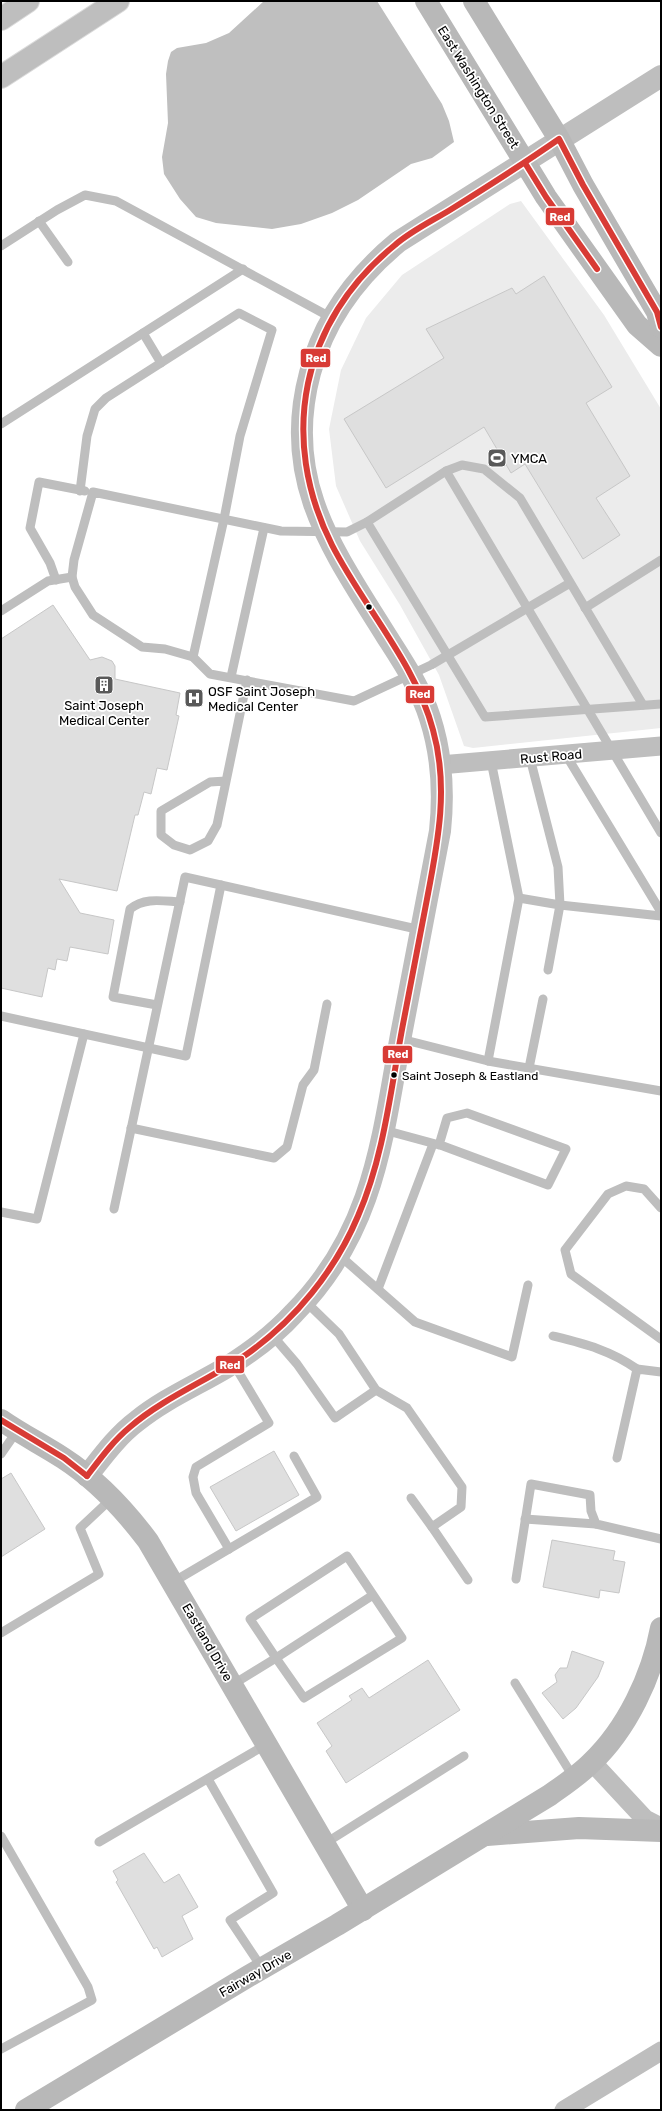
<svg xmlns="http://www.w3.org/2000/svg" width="662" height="2111" viewBox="0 0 662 2111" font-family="Rubik,sans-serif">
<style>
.green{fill:#ececec}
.water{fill:#bfbfbf}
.building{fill:#dfdfdf;stroke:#c7c7c7}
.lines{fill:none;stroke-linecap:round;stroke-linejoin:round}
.trunk-casing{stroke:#dbdbdb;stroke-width:24}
.service{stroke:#bebebe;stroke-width:9}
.minor{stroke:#bebebe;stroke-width:19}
.tertiary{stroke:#bebebe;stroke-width:22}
.secondary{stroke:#b8b8b8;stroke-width:22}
.trunk{stroke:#bebebe;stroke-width:22}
.bus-1-casing{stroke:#fff;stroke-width:9}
.bus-1{stroke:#d83b35;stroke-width:6}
.bus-dot{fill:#000;stroke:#fff;stroke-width:1.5}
.labels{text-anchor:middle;stroke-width:3.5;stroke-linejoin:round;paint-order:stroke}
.bus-label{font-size:12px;fill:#000;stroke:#fff;text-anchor:start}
.street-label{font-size:13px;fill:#000;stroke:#fff}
.poi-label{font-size:13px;fill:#000;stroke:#fff;text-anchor:start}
.line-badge{stroke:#fff;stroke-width:1.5}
.badge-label{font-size:11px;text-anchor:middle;font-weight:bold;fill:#fff}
</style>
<rect width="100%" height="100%" fill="#fff"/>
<path class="green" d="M 521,201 L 604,315 L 661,409 L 661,728 L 473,748 L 464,746 L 439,675 L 400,605 L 360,541 L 336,486 L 329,429 L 341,370 L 366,318 L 402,275 L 510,204 Z"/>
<path class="water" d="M 264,1 L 377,1 L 442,104 L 449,121 L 454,142 L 432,158 L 411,164 L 358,200 L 332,213 L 301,224 L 272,229 L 216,223 L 196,217 L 180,199 L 164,174 L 162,157 L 168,123 L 166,74 L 168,61 L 171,52 L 177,48 L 206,43 L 229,33 Z"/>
<g class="building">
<path d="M 544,276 L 612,387 L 586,403 L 630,476 L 596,498 L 620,535 L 583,559 L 525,464 L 511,473 L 484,427 L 386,488 L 344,419 L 444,358 L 426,329 L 512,288 L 516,294 Z"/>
<path d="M 53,605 L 90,660 L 102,657 L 112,661 L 115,666 L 115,679 L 180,693 L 176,715 L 179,716 L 167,770 L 157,768 L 151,794 L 144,792 L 138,815 L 135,815 L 117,891 L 59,879 L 80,913 L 114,920 L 108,954 L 70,947 L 67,961 L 57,959 L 55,970 L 48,968 L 42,997 L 1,988 L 1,639 Z"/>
<path d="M 274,1451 L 299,1495 L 236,1531 L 210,1487 Z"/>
<path d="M 11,1473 L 45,1529 L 1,1557 L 1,1479 Z"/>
<path d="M 552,1540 L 615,1551 L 613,1560 L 625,1562 L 619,1593 L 600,1590 L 599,1598 L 543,1587 Z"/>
<path d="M 572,1651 L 604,1662 L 598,1677 L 576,1708 L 563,1719 L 542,1693 L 557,1682 L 555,1675 L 560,1668 L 567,1668 Z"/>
<path d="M 428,1660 L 460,1710 L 346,1783 L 326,1751 L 332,1746 L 317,1723 L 352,1700 L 349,1696 L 362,1688 L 369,1698 Z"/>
<path d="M 144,1853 L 164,1883 L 179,1874 L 198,1907 L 182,1916 L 193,1939 L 162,1957 L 157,1947 L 154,1949 L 116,1882 L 118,1880 L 113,1871 Z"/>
</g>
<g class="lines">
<defs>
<g id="trunk">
<path d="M 1,19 L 28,1"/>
<path d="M 1,77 L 118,1"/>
</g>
</defs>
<use href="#trunk" class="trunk-casing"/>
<g class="service">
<path d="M 39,221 L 68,262"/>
<path d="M 1,246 L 57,210 L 85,195 L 116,201 L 332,318"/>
<path d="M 143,333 L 161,363"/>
<path d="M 1,424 L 243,269"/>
<path d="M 446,471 L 661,833"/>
<path d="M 80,491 L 87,436 L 95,409 L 106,398 L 239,313 L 272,330 L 240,436 L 224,519 L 193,657"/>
<path d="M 367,522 L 485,717 L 661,704"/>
<path d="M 56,580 L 50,563 L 30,528 L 39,482 L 85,491"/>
<path d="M 570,583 L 431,665 L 354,701 L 210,674 L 193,657 L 165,649 L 142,647 L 93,615 L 75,587 L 72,577 L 74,560 L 93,492 L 281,531 L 347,532 L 367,522 L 446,471 L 462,465 L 484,469 L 520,498 L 643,705"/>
<path d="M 585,608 L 661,560"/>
<path d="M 1,611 L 48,581 L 72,577"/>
<path d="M 231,677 L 264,528"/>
<path d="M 566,755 L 661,912"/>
<path d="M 530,758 L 558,867 L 560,905 L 548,970"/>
<path d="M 226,781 L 210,782 L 161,811 L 161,835 L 174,845 L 190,850 L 208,841 L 217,825 L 247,680"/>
<path d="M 519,898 L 560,905 L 661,916"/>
<path d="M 157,1005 L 113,997 L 130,909 C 145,897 162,901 180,902"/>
<path d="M 1,1016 L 186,1056 L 221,885"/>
<path d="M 401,1039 L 488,1061 L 661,1091"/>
<path d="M 488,1061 L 519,898 L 491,761"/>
<path d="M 529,1068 L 543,999"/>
<path d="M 131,1128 L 274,1158 L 287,1147 L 303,1085 L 314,1070 L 327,1004"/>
<path d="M 384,1130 L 443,1146 L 548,1185 L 566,1149 L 467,1113 L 447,1118 L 439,1145"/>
<path d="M 661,1208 L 644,1189 L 626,1186 L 608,1194 L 565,1250 L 571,1274 L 661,1339"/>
<path d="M 114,1209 L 185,877 L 421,930"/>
<path d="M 1,1212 L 37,1219 L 84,1034"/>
<path d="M 339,1255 L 415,1322 L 512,1357 L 528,1285"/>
<path d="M 378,1289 L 433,1144"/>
<path d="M 305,1301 L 339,1334 L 376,1390 L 407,1408 L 462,1487 L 461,1507 L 432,1527 L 468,1580"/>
<path d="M 272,1335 L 297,1364 L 335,1418 L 376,1390"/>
<path d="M 553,1336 C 585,1344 610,1350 637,1369"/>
<path d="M 1,1454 L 17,1431"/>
<path d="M 617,1458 L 637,1369 L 661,1372"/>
<path d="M 411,1498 L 432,1527"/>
<path d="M 525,1519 L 596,1524"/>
<path d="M 229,1549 L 196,1493 L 193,1477 L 196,1467 L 269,1423 L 233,1363"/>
<path d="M 516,1579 L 531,1484 L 590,1495 L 591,1511 L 596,1524 L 661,1539"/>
<path d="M 173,1582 L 317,1497 L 294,1456"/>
<path d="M 1,1633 L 99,1574 L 80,1528 L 112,1498"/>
<path d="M 515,1683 L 574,1778"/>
<path d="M 232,1685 L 276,1658 L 304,1698 L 402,1638 L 347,1556 L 250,1619 L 276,1658 L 373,1595"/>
<path d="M 208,1779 L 273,1893 L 230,1920 L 262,1968"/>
<path d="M 1,1836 L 88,1987 L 92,2000 L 1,2049"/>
<path d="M 99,1842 L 267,1744"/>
<path d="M 324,1844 L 464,1756"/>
</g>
<g class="minor">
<path d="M 440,765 L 661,746"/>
<path d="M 592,1762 L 645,1819 L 661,1827"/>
<path d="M 564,2110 L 661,2051"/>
</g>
<path class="tertiary" d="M 87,1476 C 102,1457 117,1436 137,1421 C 164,1399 197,1385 227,1367 C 251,1352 275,1334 294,1313 C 374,1232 382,1140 401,1035 C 414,967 427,899 440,831 C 444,793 442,755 430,718 C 421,689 403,662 387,637 C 333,550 281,481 310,373 C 324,320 357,276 398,242 L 661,76"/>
<g class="secondary">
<path d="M 426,1 L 546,197 L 637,325 L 661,346"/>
<path d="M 474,1 L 559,139 L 583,185 L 657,312 L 661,327"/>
<path d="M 1,1420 C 21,1434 43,1445 63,1458 C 97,1480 124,1509 148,1541 L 363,1910"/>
<path d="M 487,1835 L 579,1828 L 661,1831"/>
<path d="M 26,2110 L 247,1977 L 337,1925 L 550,1795 C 564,1785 579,1775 591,1763 C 627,1729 652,1676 661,1628"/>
</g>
<use href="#trunk" class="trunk"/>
<defs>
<g id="bus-1">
<path d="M 525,163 L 546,197 L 597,269"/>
<path d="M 1,1420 L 64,1458 L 87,1476"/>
<path d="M 87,1476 C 100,1459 113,1441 130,1427 C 165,1397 209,1380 247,1354 C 295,1320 335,1271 358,1216 C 385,1154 391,1085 404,1019 C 412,979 419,939 427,899 C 438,842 449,787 433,730 C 416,664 363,606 332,545 C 278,438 301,321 395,245 C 411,231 432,221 450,210 C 487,187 523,164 559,139 L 583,185 L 657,312 L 661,327"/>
</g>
</defs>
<use href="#bus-1" class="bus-1-casing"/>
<use href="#bus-1" class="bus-1"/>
</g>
<defs>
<symbol id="stadium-square" viewBox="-11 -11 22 22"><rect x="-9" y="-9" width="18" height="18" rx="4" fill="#595959" stroke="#fff"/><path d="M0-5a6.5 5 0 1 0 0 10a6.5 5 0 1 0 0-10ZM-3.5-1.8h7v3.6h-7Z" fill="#fff"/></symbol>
<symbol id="building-square" viewBox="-11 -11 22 22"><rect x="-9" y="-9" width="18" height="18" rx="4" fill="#595959" stroke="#fff"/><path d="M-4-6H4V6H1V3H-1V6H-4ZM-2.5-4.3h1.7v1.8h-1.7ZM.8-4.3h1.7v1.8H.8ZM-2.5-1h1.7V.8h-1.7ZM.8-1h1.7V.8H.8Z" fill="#fff"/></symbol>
<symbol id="hospital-square" viewBox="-11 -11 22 22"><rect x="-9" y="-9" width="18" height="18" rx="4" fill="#595959" stroke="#fff"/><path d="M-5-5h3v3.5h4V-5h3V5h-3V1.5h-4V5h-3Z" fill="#fff"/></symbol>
</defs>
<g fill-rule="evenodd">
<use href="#stadium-square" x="486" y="447" width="22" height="22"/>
<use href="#building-square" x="93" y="674" width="22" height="22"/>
<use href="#hospital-square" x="183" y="687" width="22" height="22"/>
</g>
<g class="bus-dot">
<circle cx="369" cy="607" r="3.5"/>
<circle cx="394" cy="1075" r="3.5"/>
</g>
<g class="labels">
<g class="bus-label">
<text x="402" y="1080">Saint Joseph &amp; Eastland</text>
</g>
<g class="street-label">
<text transform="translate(479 87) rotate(58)" y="5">East Washington Street</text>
<text transform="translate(551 756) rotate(-5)" y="5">Rust Road</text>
<text transform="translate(208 1642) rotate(60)" y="5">Eastland Drive</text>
<text transform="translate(255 1973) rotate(-30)" y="5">Fairway Drive</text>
</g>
<g class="poi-label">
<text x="511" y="463">YMCA</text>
<text x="208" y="696">OSF Saint Joseph<tspan x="208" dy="15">Medical Center</tspan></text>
<text x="104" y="710" text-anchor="middle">Saint Joseph<tspan x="104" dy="15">Medical Center</tspan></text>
</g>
</g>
<g class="line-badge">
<rect x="545" y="207" width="30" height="19" rx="4" fill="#d83b35"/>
<rect x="300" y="348" width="31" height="20" rx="4" fill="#d83b35"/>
<rect x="405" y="685" width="30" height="19" rx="4" fill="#d83b35"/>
<rect x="382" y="1045" width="31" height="19" rx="4" fill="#d83b35"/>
<rect x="215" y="1355" width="30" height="19" rx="4" fill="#d83b35"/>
</g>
<g class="badge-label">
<text x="560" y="221">Red</text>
<text x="316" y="362">Red</text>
<text x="420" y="698">Red</text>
<text x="398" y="1058">Red</text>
<text x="230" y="1369">Red</text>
</g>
<rect width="662" height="2111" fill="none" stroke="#000000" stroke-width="4"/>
</svg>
